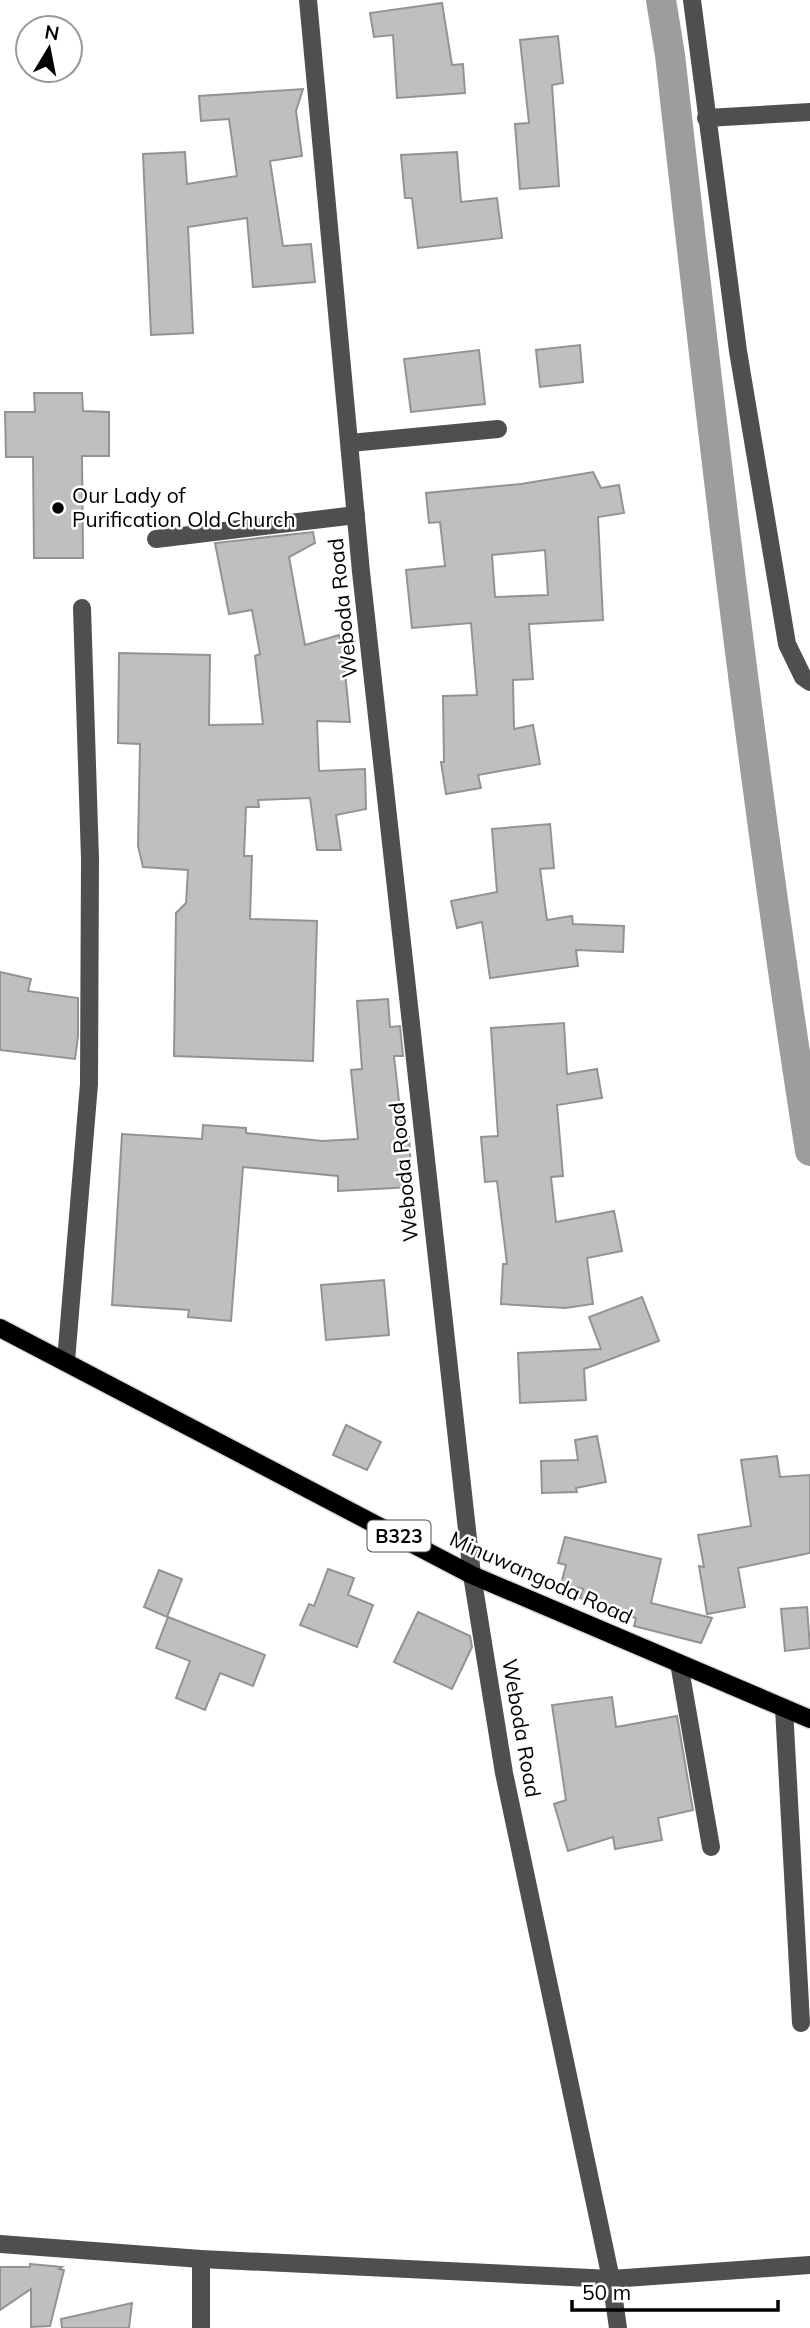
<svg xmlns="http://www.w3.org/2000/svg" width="810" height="2328" viewBox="0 0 810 2328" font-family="Mulish,sans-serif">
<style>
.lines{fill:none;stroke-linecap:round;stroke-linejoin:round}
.canal{stroke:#9d9d9d;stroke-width:30}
.building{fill:#bfbfbf;stroke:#939393;stroke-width:2;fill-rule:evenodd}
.major-casing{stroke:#dbdbdb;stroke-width:21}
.minor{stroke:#4f4f4f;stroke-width:18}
.major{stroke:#000;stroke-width:18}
.poi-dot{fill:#000;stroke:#fff;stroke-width:2.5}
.labels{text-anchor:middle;stroke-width:5;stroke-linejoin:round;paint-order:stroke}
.shield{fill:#fff;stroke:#4c4c4c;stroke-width:2}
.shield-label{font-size:19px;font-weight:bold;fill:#000}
.poi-label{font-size:21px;fill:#000;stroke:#fff;text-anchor:start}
.street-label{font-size:21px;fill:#000;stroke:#fff}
</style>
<rect width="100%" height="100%" fill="#fff"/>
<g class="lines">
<path class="canal" d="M 661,0 L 670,55 C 711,421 753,787 810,1151"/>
</g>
<g class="building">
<path d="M 442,3 L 452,65 L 463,64 L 465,93 L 397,98 L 393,35 L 374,37 L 370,13 Z"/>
<path d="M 558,36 L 563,83 L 552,85 L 559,186 L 520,189 L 515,124 L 529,123 L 520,40 Z"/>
<path d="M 303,89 L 296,111 L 302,156 L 270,161 L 283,246 L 311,244 L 315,282 L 253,287 L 247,218 L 188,227 L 193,333 L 151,335 L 143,154 L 185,152 L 187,184 L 237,176 L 229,119 L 201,121 L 199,96 Z"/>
<path d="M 457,152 L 461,202 L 497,198 L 502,238 L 418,248 L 412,198 L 405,198 L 401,155 Z"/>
<path d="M 580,345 L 583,382 L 540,387 L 536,350 Z"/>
<path d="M 479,350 L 485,404 L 411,412 L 404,359 Z"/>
<path d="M 34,393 L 82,393 L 83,411 L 109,412 L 109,456 L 82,456 L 83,558 L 34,558 L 33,457 L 6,457 L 5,412 L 35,412 Z"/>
<path d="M 593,472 L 601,488 L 619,485 L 624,513 L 598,517 L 603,620 L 529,624 L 533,679 L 513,680 L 514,729 L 533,725 L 540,764 L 478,775 L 481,788 L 446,794 L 441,762 L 444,762 L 443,696 L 477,695 L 471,623 L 412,628 L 406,570 L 445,566 L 440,522 L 429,523 L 426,493 L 521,484 ZM 545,550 L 548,595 L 495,597 L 492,555 Z"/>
<path d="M 313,532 L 315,543 L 289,557 L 305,645 L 339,635 L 350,671 L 345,672 L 350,722 L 317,721 L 319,771 L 365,769 L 366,809 L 336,815 L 341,850 L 317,850 L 310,798 L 258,800 L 259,807 L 246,807 L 244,856 L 252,856 L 250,919 L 317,921 L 313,1061 L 174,1056 L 176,913 L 186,903 L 188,870 L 143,867 L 138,846 L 140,744 L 118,743 L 119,653 L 210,655 L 209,725 L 263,724 L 255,656 L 260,654 L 252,610 L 229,614 L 215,543 Z"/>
<path d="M 550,824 L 554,868 L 540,869 L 547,920 L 572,916 L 573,924 L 624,926 L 623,952 L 576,950 L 578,966 L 490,978 L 482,922 L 457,928 L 451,901 L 497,892 L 492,829 Z"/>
<path d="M 0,972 L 31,979 L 28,991 L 78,998 L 78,1036 L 75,1059 L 0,1050 Z"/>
<path d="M 388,999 L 390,1027 L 400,1026 L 403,1056 L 394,1056 L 403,1137 L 409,1137 L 412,1187 L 338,1191 L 338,1176 L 243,1167 L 231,1321 L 188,1317 L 189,1310 L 112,1305 L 122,1134 L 202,1139 L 203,1125 L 246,1128 L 246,1133 L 322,1141 L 358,1139 L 351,1070 L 362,1069 L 357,1001 Z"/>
<path d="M 564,1023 L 567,1074 L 597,1069 L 602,1098 L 557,1105 L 563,1176 L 551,1177 L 556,1222 L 614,1211 L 622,1251 L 587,1258 L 593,1304 L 565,1308 L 501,1304 L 503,1264 L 507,1264 L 497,1181 L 485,1182 L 481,1137 L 498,1136 L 491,1028 Z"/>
<path d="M 384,1280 L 389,1335 L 326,1340 L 321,1285 Z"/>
<path d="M 642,1297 L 659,1341 L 584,1369 L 586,1400 L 520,1403 L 518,1353 L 601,1349 L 589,1317 Z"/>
<path d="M 346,1425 L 381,1442 L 367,1470 L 333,1455 Z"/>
<path d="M 597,1436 L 606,1482 L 576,1488 L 577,1492 L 542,1493 L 541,1461 L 578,1460 L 575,1440 Z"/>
<path d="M 777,1456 L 780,1477 L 810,1475 L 810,1553 L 738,1568 L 745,1607 L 707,1614 L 699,1566 L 704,1567 L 698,1535 L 751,1526 L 741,1460 Z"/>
<path d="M 565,1537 L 661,1559 L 651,1603 L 712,1618 L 701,1643 L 634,1626 L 636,1618 L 606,1610 L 607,1605 L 580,1598 L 583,1589 L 561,1584 L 566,1565 L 558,1563 Z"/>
<path d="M 328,1569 L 354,1578 L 348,1595 L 373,1605 L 357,1647 L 300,1625 L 309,1604 L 314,1606 Z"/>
<path d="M 159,1570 L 182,1579 L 167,1617 L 144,1607 Z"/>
<path d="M 807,1607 L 810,1648 L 785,1651 L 781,1609 Z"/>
<path d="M 418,1612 L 470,1636 L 472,1647 L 452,1689 L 394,1662 Z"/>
<path d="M 168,1617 L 265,1655 L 253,1686 L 220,1673 L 205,1710 L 176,1698 L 190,1661 L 156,1648 Z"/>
<path d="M 612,1697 L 616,1727 L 677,1716 L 693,1810 L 658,1818 L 662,1840 L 615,1849 L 613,1837 L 568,1851 L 554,1804 L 566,1800 L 552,1705 Z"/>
<path d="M 30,2264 L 62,2267 L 59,2269 L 64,2270 L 50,2326 L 31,2327 L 31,2289 L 0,2310 L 0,2267 L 30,2267 Z"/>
<path d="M 132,2303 L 129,2328 L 62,2328 L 61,2319 Z"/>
</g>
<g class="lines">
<defs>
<path id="major" d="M 0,1328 L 472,1575 L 810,1719"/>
</defs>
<use href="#major" class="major-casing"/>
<g class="minor">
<path d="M 308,0 L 361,572 L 472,1575 L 504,1773 L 611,2279 L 618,2328"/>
<path d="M 692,0 L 738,351 L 787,644 L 803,677 L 810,682"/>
<path d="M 706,118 L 810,112"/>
<path d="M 350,443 L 498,429"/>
<path d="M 156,539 L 356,515"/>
<path d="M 66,1361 L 89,1084 L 90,859 L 82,608"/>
<path d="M 679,1663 L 711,1847"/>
<path d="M 784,1708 L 801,2023"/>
<path d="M 0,2244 L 201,2259 L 611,2279 L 810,2265"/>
<path d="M 201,2259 L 201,2328"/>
</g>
<use href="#major" class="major"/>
</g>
<circle class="poi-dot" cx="58" cy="508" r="7"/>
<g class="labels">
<rect class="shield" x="367.5" y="1520.5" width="63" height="31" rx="5"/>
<g class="shield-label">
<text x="399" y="1543">B323</text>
</g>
<g class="poi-label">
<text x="72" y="503">Our Lady of<tspan x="72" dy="24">Purification Old Church</tspan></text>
</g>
<g class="street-label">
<text transform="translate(343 608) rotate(-96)" y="7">Weboda Road</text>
<text transform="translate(404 1172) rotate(-96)" y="7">Weboda Road</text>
<text transform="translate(541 1578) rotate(24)" y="7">Minuwangoda Road</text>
<text transform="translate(521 1728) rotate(80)" y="7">Weboda Road</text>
</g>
</g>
<g transform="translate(49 49) rotate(10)"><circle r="33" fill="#ffffff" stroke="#999999" stroke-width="2"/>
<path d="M0-5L12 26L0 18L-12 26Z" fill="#000000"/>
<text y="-10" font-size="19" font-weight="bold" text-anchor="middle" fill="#000000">N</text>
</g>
<path d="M572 2300v10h206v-10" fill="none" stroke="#000000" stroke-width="3.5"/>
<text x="582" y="2300" font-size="21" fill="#000000" stroke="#ffffff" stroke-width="5" paint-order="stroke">50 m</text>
</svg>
